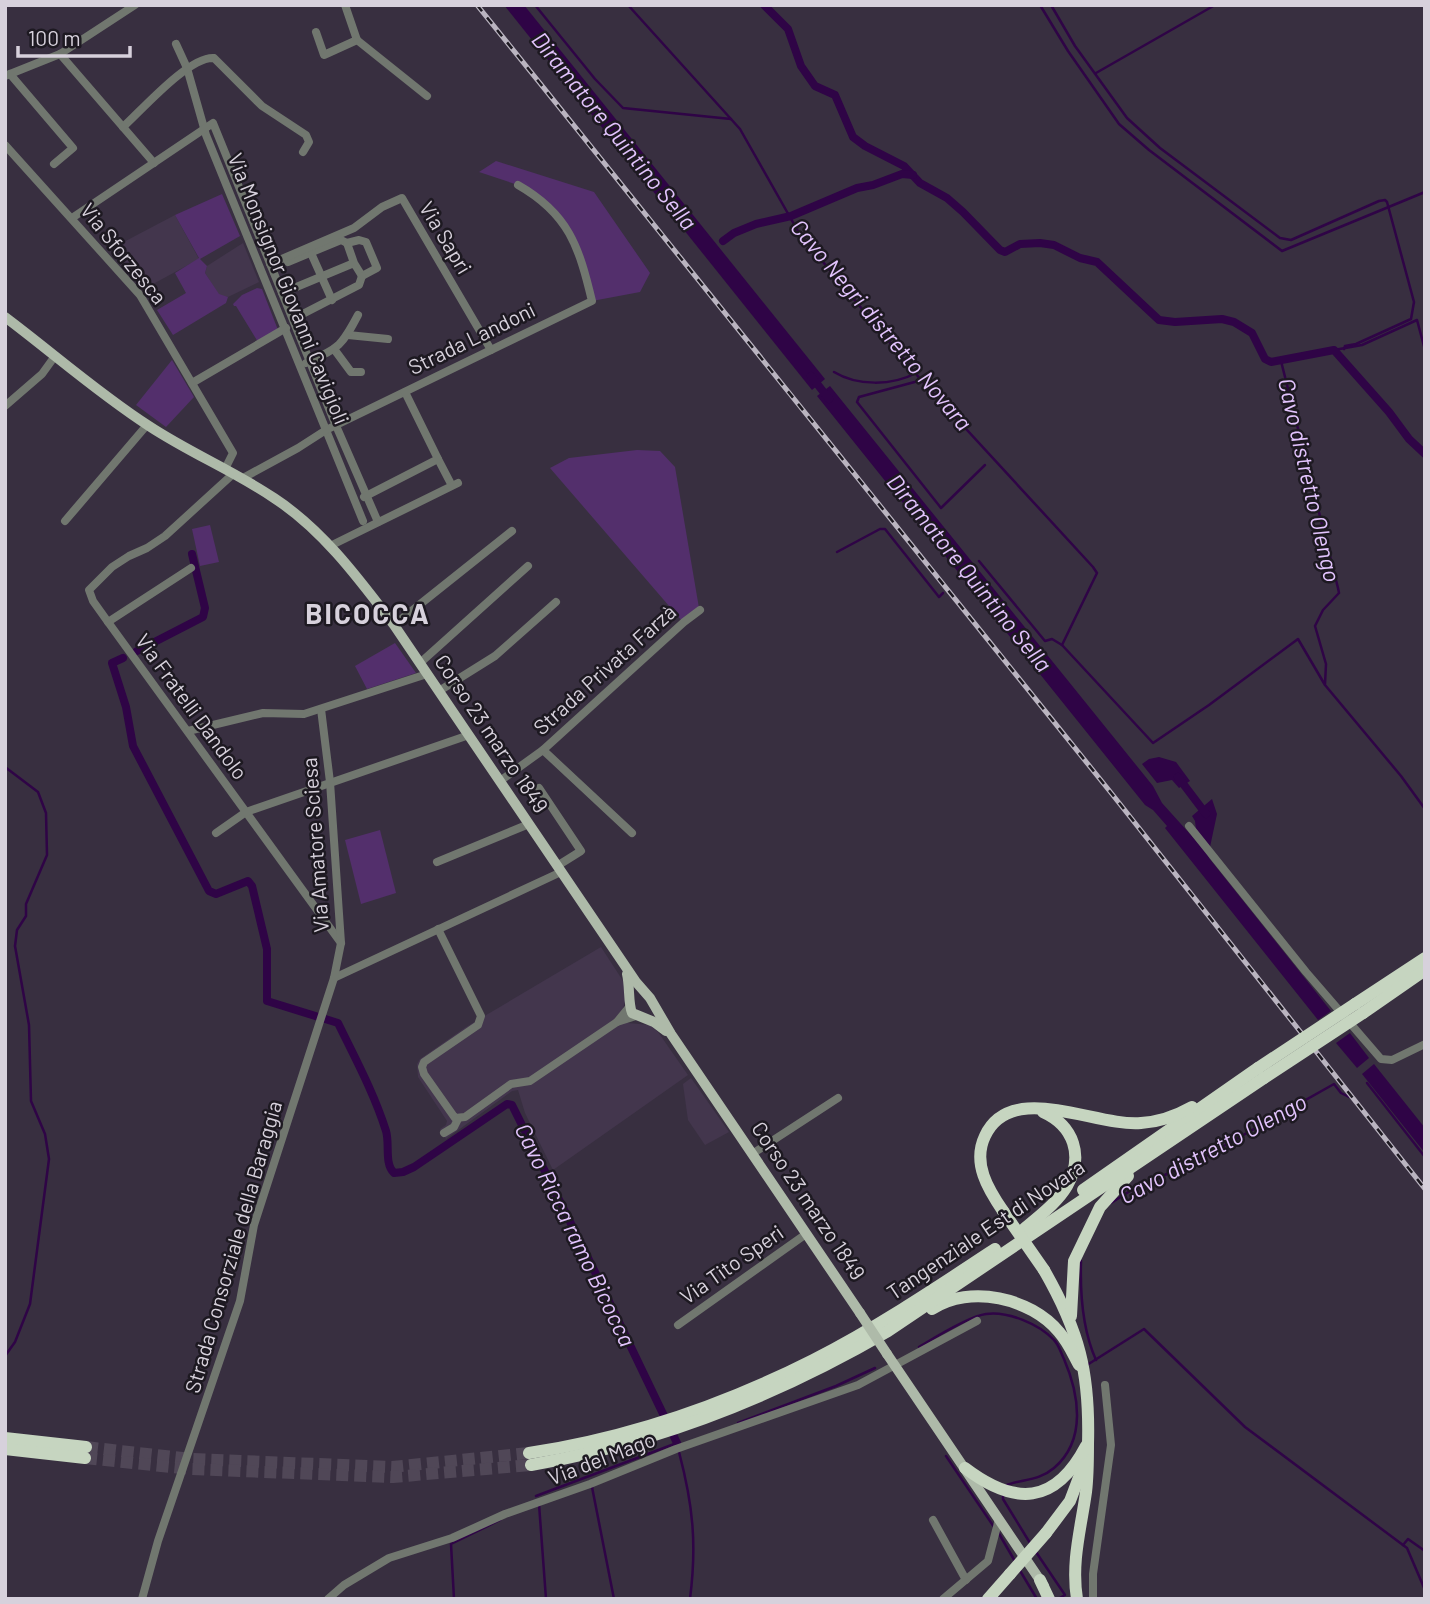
<svg xmlns="http://www.w3.org/2000/svg" width="1430" height="1604" viewBox="0 0 1430 1604" font-family="Barlow,sans-serif">
<style>
.built{fill:#43364d}
.green{fill:#532f6c}
.water{fill:#2f0446}
.lines{fill:none;stroke-linecap:round;stroke-linejoin:round}
.stream{stroke:#2f0446;stroke-width:2.5}
.canal{stroke:#2f0446;stroke-width:8}
.highway-tunnel{stroke:#504757;stroke-width:12;stroke-dasharray:12 6;stroke-linecap:butt}
.minor{stroke:#71776f;stroke-width:8}
.major{stroke:#aebaa9;stroke-width:10}
.highway{stroke:#c6d5c0;stroke-width:12}
.rail-casing{stroke:#bab4c0;stroke-width:5}
.rail{stroke:#1d1921;stroke-width:2.5;stroke-dasharray:8;stroke-linecap:butt}
.major-bridge{stroke:#aebaa9;stroke-width:10}
.highway-bridge{stroke:#c6d5c0;stroke-width:12}
.labels{text-anchor:middle;stroke-width:5;stroke-linejoin:round;paint-order:stroke}
.street-label{font-size:21px;fill:#d7d1dc;stroke:#1d1921}
.water-label{font-size:23px;font-style:italic;fill:#e3c4fe;stroke:#1d1921}
.district-label{font-size:28px;font-weight:bold;letter-spacing:2px;fill:#d7d1dc;stroke:#1d1921}
</style>
<rect width="100%" height="100%" fill="#382f40"/>
<g class="built">
<path d="M 175,215 L 199,259 L 142,290 L 121,265 L 126,261 L 118,245 Z"/>
<path d="M 243,243 L 259,282 L 228,297 L 219,295 L 205,273 L 207,266 Z"/>
<path d="M 601,947 L 625,984 L 627,995 L 622,1012 L 628,1023 L 650,1025 L 658,1032 L 688,1075 L 553,1170 L 525,1113 L 518,1090 L 512,1091 L 446,1139 L 440,1129 L 446,1125 L 447,1121 L 418,1077 L 417,1064 L 420,1059 L 466,1027 Z"/>
<path d="M 691,1078 L 729,1132 L 705,1145 L 688,1120 L 683,1084 Z"/>
</g>
<g class="green">
<path d="M 496,161 L 594,192 L 650,273 L 640,292 L 592,301 L 574,241 L 547,206 L 518,185 L 479,172 Z"/>
<path d="M 222,194 L 240,236 L 200,259 L 207,266 L 205,273 L 219,294 L 228,297 L 226,303 L 173,335 L 157,310 L 186,293 L 175,273 L 199,258 L 175,215 Z"/>
<path d="M 257,288 L 262,289 L 278,330 L 258,342 L 236,306 L 234,306 L 233,304 L 242,295 Z"/>
<path d="M 172,360 L 194,397 L 166,427 L 136,405 Z"/>
<path d="M 637,450 L 660,451 L 675,467 L 699,608 L 682,621 L 550,468 L 569,458 Z"/>
<path d="M 210,525 L 219,562 L 200,566 L 192,529 Z"/>
<path d="M 395,643 L 416,673 L 367,689 L 355,666 Z"/>
<path d="M 380,830 L 396,893 L 361,904 L 345,840 Z"/>
</g>
<g class="water">
<path d="M 504,5 L 524,5 L 825,379 L 812,390 Z"/>
<path d="M 830,386 L 1153,786 L 1162,803 L 1208,854 L 1209,858 L 1331,1011 L 1318,1020 L 1165,828 L 1167,826 L 1153,810 L 1145,805 L 817,396 Z"/>
<path d="M 1159,757 L 1176,762 L 1190,781 L 1179,788 L 1172,780 L 1157,783 L 1142,764 L 1149,759 Z"/>
<path d="M 1212,799 L 1217,814 L 1210,847 L 1196,829 L 1195,821 L 1192,816 Z"/>
<path d="M 1350,1033 L 1369,1058 L 1357,1068 L 1336,1043 Z"/>
<path d="M 1374,1064 L 1425,1128 L 1425,1153 L 1362,1074 Z"/>
</g>
<g class="lines">
<g class="stream">
<path d="M 535,5 L 595,79 L 623,108 L 731,119"/>
<path d="M 628,5 L 740,129 L 799,233 L 921,380 L 1093,567 L 1097,573 L 1062,645"/>
<path d="M 1040,5 L 1068,51 L 1119,124 L 1149,150 L 1282,251 L 1425,192"/>
<path d="M 1051,5 L 1075,46 L 1127,118 L 1160,148 L 1280,238 L 1291,240 L 1379,201 L 1385,200 L 1387,202 L 1414,302 L 1411,319 L 1356,344 L 1345,346 L 1344,349"/>
<path d="M 1096,73 L 1215,5"/>
<path d="M 1334,350 L 1362,345 L 1417,320 L 1425,350"/>
<path d="M 1281,361 L 1338,588 L 1339,593 L 1323,610 L 1315,626 L 1326,664 L 1325,684"/>
<path d="M 834,372 C 857,386 892,386 916,373"/>
<path d="M 922,380 L 859,397 L 857,402 L 941,508 L 985,465"/>
<path d="M 837,552 L 880,529 L 885,529 L 939,597 L 943,593"/>
<path d="M 979,561 L 1045,641 L 1052,639 L 1062,645 L 1153,743 L 1209,705 L 1298,639 L 1325,685 L 1401,776 L 1425,809"/>
<path d="M 5,767 L 38,792 L 46,813 L 47,855 L 26,904 L 26,916 L 17,930 L 15,946 L 29,1025 L 31,1101 L 45,1134 L 49,1159 L 30,1304 L 15,1342 L 5,1356"/>
<path d="M 1367,1083 L 1425,1157"/>
<path d="M 1111,1203 L 1130,1191 L 1206,1156 L 1334,1084 L 1341,1093 L 1349,1097"/>
<path d="M 1081,1261 C 1080,1294 1082,1329 1096,1360"/>
<path d="M 919,1347 C 934,1338 969,1316 986,1314 C 1008,1311 1039,1324 1054,1340 C 1059,1345 1061,1353 1064,1359 C 1079,1394 1087,1440 1054,1468 C 1039,1481 1021,1479 1004,1486"/>
<path d="M 1087,1365 L 1144,1329 L 1245,1427 L 1407,1548 L 1425,1590"/>
<path d="M 738,1423 L 836,1386 L 875,1368"/>
<path d="M 679,1452 C 693,1505 697,1544 690,1599"/>
<path d="M 946,1456 L 994,1527"/>
<path d="M 592,1487 L 614,1599"/>
<path d="M 1003,1495 L 1003,1499 L 1030,1543"/>
<path d="M 536,1496 L 677,1443 L 679,1445"/>
<path d="M 539,1504 L 546,1599"/>
<path d="M 998,1532 L 1016,1563"/>
<path d="M 1403,1545 L 1408,1539 L 1425,1551"/>
<path d="M 1036,1552 L 1065,1595 L 1058,1599"/>
<path d="M 1019,1569 L 1037,1599"/>
<path d="M 454,1599 L 451,1544 L 500,1520"/>
</g>
<g class="canal">
<path d="M 764,5 L 788,29 L 801,66 L 815,86 L 835,95 L 853,137 L 865,146 L 904,166 L 920,183 L 947,198 L 963,212 L 1000,250 L 1005,252 L 1020,244 L 1040,243 L 1054,245 L 1080,258 L 1097,262 L 1159,320 L 1175,322 L 1222,319 L 1234,322 L 1252,333 L 1265,359 L 1271,362 L 1334,350 L 1389,412 L 1409,439 L 1425,454"/>
<path d="M 723,241 L 734,233 L 756,224 L 791,216 L 857,188 L 873,185 L 902,174 L 913,175"/>
<path d="M 811,376 L 829,399"/>
<path d="M 137,651 L 203,617 L 205,608 L 192,554"/>
<path d="M 123,658 L 112,663 L 126,707 L 133,746 L 209,891 L 216,894 L 248,881 L 252,886 L 267,949 L 267,1001 L 338,1023 C 355,1058 374,1093 386,1131 C 390,1144 384,1163 394,1173 L 403,1172 L 414,1167 L 507,1104 L 512,1105 L 594,1270 L 677,1443"/>
<path d="M 1178,777 L 1206,814"/>
</g>
<g class="highway-tunnel">
<path d="M 86,1447 L 191,1459 L 392,1467 L 529,1453"/>
<path d="M 85,1458 L 191,1469 L 393,1477 L 531,1465"/>
</g>
<g class="minor">
<path d="M 316,32 L 324,55 L 357,40 L 345,5"/>
<path d="M 357,40 L 427,96"/>
<path d="M 176,44 L 187,68 L 206,135 L 363,521"/>
<path d="M 60,54 L 154,163"/>
<path d="M 10,74 L 73,148 L 54,164"/>
<path d="M 5,76 L 60,54 L 135,5"/>
<path d="M 123,127 C 142,110 189,56 214,58 L 262,106 L 306,135 L 309,142 L 303,152"/>
<path d="M 5,145 L 140,295 L 233,453 L 225,469"/>
<path d="M 72,218 L 213,123 L 334,421 L 378,522"/>
<path d="M 311,253 L 332,300"/>
<path d="M 288,262 L 341,240 L 347,243"/>
<path d="M 270,264 L 354,228 L 382,207 L 402,198 L 491,350"/>
<path d="M 282,293 L 354,263 L 347,243 L 359,240 L 366,242 L 377,268 L 362,276 L 354,263"/>
<path d="M 293,319 L 359,285 L 362,276"/>
<path d="M 348,335 L 388,339"/>
<path d="M 334,349 L 351,372 L 361,372"/>
<path d="M 306,363 C 340,347 341,347 358,315"/>
<path d="M 192,383 L 286,328"/>
<path d="M 5,406 L 42,374 L 55,356"/>
<path d="M 438,459 L 450,482"/>
<path d="M 243,478 L 298,448 L 326,430 L 592,301 C 579,247 569,214 518,185"/>
<path d="M 364,497 L 438,459 L 405,392"/>
<path d="M 65,521 L 147,425"/>
<path d="M 330,546 L 458,483"/>
<path d="M 191,568 L 108,622 L 93,601 L 89,590 L 112,567 L 129,556 L 147,548 L 165,536 L 233,474"/>
<path d="M 108,622 L 341,943"/>
<path d="M 394,625 L 512,531"/>
<path d="M 420,663 L 528,566"/>
<path d="M 439,691 L 495,656 L 556,602"/>
<path d="M 188,731 L 263,713 L 304,714 L 427,674"/>
<path d="M 543,750 L 632,833"/>
<path d="M 500,781 L 543,750 L 684,622 L 700,610"/>
<path d="M 539,788 L 581,851 L 557,866"/>
<path d="M 1189,826 L 1306,972 L 1381,1059 L 1392,1060 L 1425,1044"/>
<path d="M 216,833 L 246,812 L 469,735"/>
<path d="M 437,862 L 529,824"/>
<path d="M 438,929 L 481,1016 L 478,1025 L 424,1062 L 422,1067 L 424,1074 L 455,1118 L 465,1117 L 511,1084 L 530,1081 L 617,1022"/>
<path d="M 334,978 L 561,872"/>
<path d="M 630,1006 L 617,1022 L 636,1016"/>
<path d="M 444,1133 L 454,1127 L 458,1119"/>
<path d="M 752,1154 L 838,1098"/>
<path d="M 678,1325 L 806,1234"/>
<path d="M 933,1520 L 966,1580"/>
<path d="M 142,1599 L 158,1541 L 240,1301 L 254,1225 L 334,978 L 341,943 L 330,782 L 321,709"/>
<path d="M 328,1599 L 344,1585 L 389,1558 L 452,1538 L 505,1514 L 590,1484 L 676,1449 L 858,1385 L 977,1321"/>
<path d="M 943,1599 L 988,1561 L 999,1519"/>
<path d="M 1093,1599 L 1093,1574 L 1111,1445 L 1105,1385"/>
</g>
<g class="major">
<path d="M 5,317 C 53,353 99,394 149,426 C 190,453 234,471 274,498 C 323,530 359,579 394,625 L 636,982 L 650,998 L 671,1034 L 860,1313"/>
<path d="M 627,974 C 630,986 628,1003 632,1013 L 654,1022 L 666,1031"/>
<path d="M 887,1354 L 1044,1586"/>
</g>
<g class="highway">
<path d="M 1355,1004 L 1425,958"/>
<path d="M 1363,1013 L 1425,970"/>
<path d="M 1083,1190 L 1258,1068"/>
<path d="M 1003,1211 C 988,1189 972,1163 985,1136 C 1011,1080 1095,1127 1141,1123 C 1159,1122 1176,1116 1192,1107"/>
<path d="M 1024,1229 C 1039,1216 1057,1203 1067,1186 C 1084,1156 1074,1126 1043,1112"/>
<path d="M 1044,1270 C 1079,1331 1090,1372 1088,1444 C 1088,1460 1088,1476 1086,1492 C 1081,1528 1071,1562 1077,1599"/>
<path d="M 932,1309 C 970,1284 1031,1298 1059,1332 C 1068,1342 1073,1354 1079,1365"/>
<path d="M 1071,1316 L 1074,1261 L 1100,1207 L 1128,1176"/>
<path d="M 5,1438 L 86,1447"/>
<path d="M 5,1449 L 85,1458"/>
<path d="M 529,1453 C 627,1438 724,1405 813,1360 C 876,1328 936,1288 995,1249"/>
<path d="M 531,1465 C 657,1443 778,1395 888,1331 L 1264,1078"/>
<path d="M 965,1468 C 1015,1506 1055,1505 1086,1446"/>
<path d="M 1046,1533 L 1070,1501 L 1084,1464"/>
<path d="M 1040,1580 L 1049,1599"/>
<path d="M 988,1599 L 1010,1574"/>
</g>
<defs>
<path id="rail" d="M 477,5 L 1112,794 L 1425,1189"/>
</defs>
<use href="#rail" class="rail-casing"/>
<use href="#rail" class="rail"/>
<path class="major-bridge" d="M 860,1313 L 887,1354"/>
<g class="highway-bridge">
<path d="M 1258,1068 L 1355,1004"/>
<path d="M 1264,1078 L 1363,1013"/>
<path d="M 1003,1211 L 1044,1270"/>
<path d="M 1010,1574 L 1046,1533"/>
</g>
</g>
<g class="labels">
<g class="street-label">
<text transform="translate(445 238) rotate(59)" y="7">Via Sapri</text>
<text transform="translate(123 254) rotate(51)" y="7">Via Sforzesca</text>
<text transform="translate(288 289) rotate(68)" y="7">Via Monsignor Giovanni Cavigioli</text>
<text transform="translate(472 339) rotate(-26)" y="7">Strada Landoni</text>
<text transform="translate(605 670) rotate(-42)" y="7">Strada Privata Farzà</text>
<text transform="translate(191 707) rotate(54)" y="7">Via Fratelli Dandolo</text>
<text transform="translate(491 734) rotate(56)" y="7">Corso 23 marzo 1849</text>
<text transform="translate(316 845) rotate(-94)" y="7">Via Amatore Sciesa</text>
<text transform="translate(808 1201) rotate(56)" y="7">Corso 23 marzo 1849</text>
<text transform="translate(986 1230) rotate(-34)" y="7">Tangenziale Est di Novara</text>
<text transform="translate(234 1247) rotate(-74)" y="7">Strada Consorziale della Baraggia</text>
<text transform="translate(732 1265) rotate(-35)" y="7">Via Tito Speri</text>
<text transform="translate(602 1459) rotate(-21)" y="7">Via del Mago</text>
</g>
<g class="water-label">
<text transform="translate(614 131) rotate(51)" y="8">Diramatore Quintino Sella</text>
<text transform="translate(881 325) rotate(50)" y="8">Cavo Negri distretto Novara</text>
<text transform="translate(1309 480) rotate(77)" y="8">Cavo distretto Olengo</text>
<text transform="translate(969 573) rotate(51)" y="8">Diramatore Quintino Sella</text>
<text transform="translate(1213 1149) rotate(-28)" y="8">Cavo distretto Olengo</text>
<text transform="translate(575 1235) rotate(64)" y="8">Cavo Ricca ramo Bicocca</text>
</g>
<g class="district-label">
<text x="368" y="624">BICOCCA</text>
</g>
</g>
<rect width="1430" height="1604" fill="none" stroke="#d7d1dc" stroke-width="14"/>
<path d="M18 46v10h112v-10" fill="none" stroke="#d7d1dc" stroke-width="3.5"/>
<text x="28" y="46" font-size="21" fill="#d7d1dc" stroke="#1d1921" stroke-width="5" paint-order="stroke">100 m</text>
</svg>
